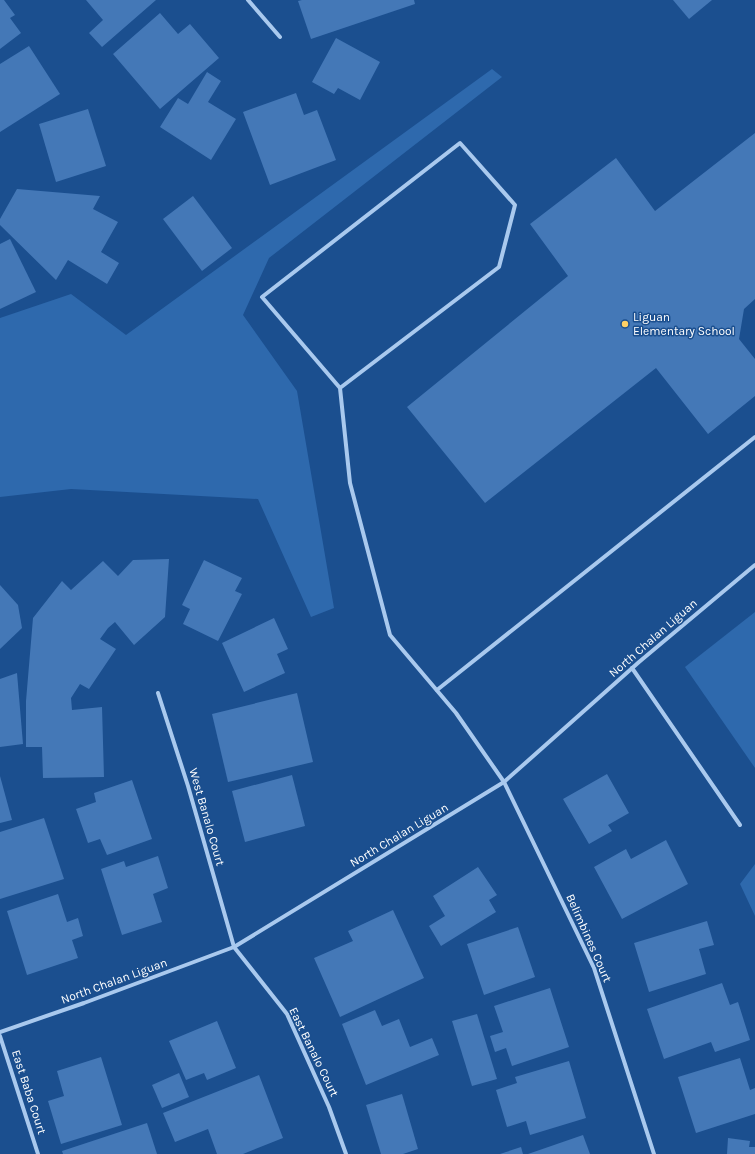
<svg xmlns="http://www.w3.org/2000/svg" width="755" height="1154" viewBox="0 0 755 1154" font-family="Karla,sans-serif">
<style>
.green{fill:#2e69ad}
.building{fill:#4478b7}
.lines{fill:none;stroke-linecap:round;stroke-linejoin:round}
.minor{stroke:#a9c9ee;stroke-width:4}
.poi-dot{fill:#ffd166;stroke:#1b4f8f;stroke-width:1.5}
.labels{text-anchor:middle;stroke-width:3;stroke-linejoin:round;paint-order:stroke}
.poi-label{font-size:12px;fill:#fff;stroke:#1b4f8f;text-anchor:start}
.street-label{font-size:12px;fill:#fff;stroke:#1b4f8f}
</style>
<rect width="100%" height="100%" fill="#1b4f8f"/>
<g class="green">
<path d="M 492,69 L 502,77 L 269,258 L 243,315 L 297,391 L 334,608 L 311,617 L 258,499 L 71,489 L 0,497 L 0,318 L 71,294 L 126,335 Z"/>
<path d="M 755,612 L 755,768 L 685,667 Z"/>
<path d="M 755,864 L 755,916 L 740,884 Z"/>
</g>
<g class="building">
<path d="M 0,0 L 4,0 L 15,15 L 10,18 L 21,33 L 0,49 Z"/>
<path d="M 86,0 L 156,0 L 102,47 L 89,33 L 103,20 Z"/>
<path d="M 302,0 L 414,0 L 415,4 L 311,39 L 298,1 Z"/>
<path d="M 673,0 L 712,0 L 689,19 Z"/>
<path d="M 160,13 L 178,34 L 190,24 L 219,58 L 160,109 L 113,54 Z"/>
<path d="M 336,38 L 380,62 L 360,100 L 338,88 L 334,94 L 312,82 Z"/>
<path d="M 29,46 L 60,94 L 0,132 L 0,64 Z"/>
<path d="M 207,72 L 221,81 L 208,102 L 236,119 L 211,160 L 160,127 L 178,98 L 188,104 Z"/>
<path d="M 296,93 L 304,115 L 317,110 L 336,160 L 270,185 L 243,112 Z"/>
<path d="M 88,109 L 106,166 L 56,182 L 39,124 Z"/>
<path d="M 755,133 L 755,299 L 744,309 L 739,339 L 755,359 L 755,396 L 708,434 L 656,368 L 485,503 L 407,407 L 568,276 L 530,224 L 616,158 L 655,211 Z"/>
<path d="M 17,189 L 100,196 L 93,209 L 118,222 L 101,252 L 119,263 L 107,284 L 68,260 L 56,280 L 0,225 L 0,219 Z"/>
<path d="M 193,196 L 232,248 L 202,271 L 163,219 Z"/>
<path d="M 10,239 L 36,292 L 0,309 L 0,244 Z"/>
<path d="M 169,559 L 165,617 L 134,645 L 115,622 L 108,628 L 100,639 L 116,649 L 89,689 L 80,684 L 71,698 L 72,710 L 102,707 L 104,777 L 43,778 L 42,747 L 26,747 L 26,701 L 33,618 L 62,581 L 71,590 L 103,561 L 118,576 L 133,560 Z"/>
<path d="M 204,560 L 242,578 L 235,591 L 242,594 L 218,641 L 183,624 L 190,609 L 182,605 Z"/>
<path d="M 0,585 L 18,605 L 22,628 L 0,649 Z"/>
<path d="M 274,618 L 288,649 L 277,654 L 285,673 L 244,692 L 222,643 Z"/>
<path d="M 17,673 L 23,744 L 0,747 L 0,679 Z"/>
<path d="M 297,693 L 313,762 L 228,782 L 212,714 Z"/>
<path d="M 607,774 L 629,813 L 608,825 L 612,831 L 589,844 L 563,799 Z"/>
<path d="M 292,775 L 305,826 L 245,842 L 232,791 Z"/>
<path d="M 0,776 L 12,820 L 0,823 Z"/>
<path d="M 132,780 L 152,839 L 107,855 L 100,839 L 88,843 L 76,809 L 96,802 L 94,793 Z"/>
<path d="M 44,818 L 64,879 L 0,899 L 0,832 Z"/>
<path d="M 666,840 L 688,884 L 622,919 L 594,867 L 626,849 L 631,859 Z"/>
<path d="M 158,856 L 168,888 L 153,894 L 162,922 L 122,935 L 101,869 L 124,861 L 126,867 Z"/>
<path d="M 478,867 L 497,895 L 489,900 L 496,912 L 441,946 L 429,926 L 445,916 L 433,896 Z"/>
<path d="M 58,894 L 67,922 L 78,918 L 83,936 L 72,940 L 78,958 L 27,975 L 7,911 Z"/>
<path d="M 393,910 L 424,978 L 340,1017 L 314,958 L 353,941 L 348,931 Z"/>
<path d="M 707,921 L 714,945 L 699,949 L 706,974 L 649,992 L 634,943 Z"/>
<path d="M 518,927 L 535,977 L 484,995 L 467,944 Z"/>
<path d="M 722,983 L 730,1005 L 738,1002 L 750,1040 L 715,1052 L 711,1042 L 664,1059 L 647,1009 Z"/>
<path d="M 550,988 L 569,1047 L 512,1066 L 506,1048 L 495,1052 L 490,1036 L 503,1032 L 494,1006 Z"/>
<path d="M 375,1010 L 382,1026 L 399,1019 L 410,1047 L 432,1038 L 439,1055 L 366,1085 L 342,1024 Z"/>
<path d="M 477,1014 L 497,1079 L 472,1086 L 452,1021 Z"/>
<path d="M 217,1021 L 236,1068 L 207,1080 L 204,1073 L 186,1080 L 169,1041 Z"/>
<path d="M 101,1057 L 122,1125 L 61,1144 L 48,1101 L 64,1096 L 57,1071 Z"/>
<path d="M 740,1058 L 750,1090 L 755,1088 L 755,1114 L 696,1133 L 678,1077 Z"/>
<path d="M 569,1061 L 586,1118 L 530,1135 L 526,1121 L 507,1127 L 496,1090 L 517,1083 L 515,1077 Z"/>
<path d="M 179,1073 L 189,1097 L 162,1108 L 152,1085 Z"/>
<path d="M 259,1075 L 283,1138 L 243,1154 L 217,1154 L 208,1129 L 175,1142 L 163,1113 Z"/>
<path d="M 402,1094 L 418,1149 L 403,1154 L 381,1154 L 366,1105 Z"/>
<path d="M 147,1123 L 157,1154 L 63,1154 L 62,1151 Z"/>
<path d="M 583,1135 L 590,1154 L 528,1154 Z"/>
<path d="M 728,1138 L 750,1141 L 749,1147 L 755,1147 L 755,1154 L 727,1154 Z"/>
<path d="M 521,1147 L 523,1154 L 500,1154 Z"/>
</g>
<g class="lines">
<g class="minor">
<path d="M 248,0 L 280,37"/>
<path d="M 340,388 L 499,267 L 515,205 L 460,143 L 262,297 L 340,388 L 350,483 L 390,635 L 456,713 L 504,782 L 594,968 L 654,1154"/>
<path d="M 632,668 L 740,825"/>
<path d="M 437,690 L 755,437"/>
<path d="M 158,693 L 188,786 L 234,947 L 287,1014 L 329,1107 L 346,1154"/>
<path d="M 0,1032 L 84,1003 L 234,947 L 504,782 L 639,662 L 755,565"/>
<path d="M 0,1036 L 38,1154"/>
</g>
</g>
<circle class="poi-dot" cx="625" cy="324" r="4"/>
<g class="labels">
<g class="poi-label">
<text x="633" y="321">Liguan<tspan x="633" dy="14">Elementary School</tspan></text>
</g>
<g class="street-label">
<text transform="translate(653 638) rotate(-41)" y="4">North Chalan Liguan</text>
<text transform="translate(207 817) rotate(74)" y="4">West Banalo Court</text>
<text transform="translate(399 835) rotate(-31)" y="4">North Chalan Liguan</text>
<text transform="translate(589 938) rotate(66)" y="4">Belimbines Court</text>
<text transform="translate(114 981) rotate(-20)" y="4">North Chalan Liguan</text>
<text transform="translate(314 1052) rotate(64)" y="4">East Banalo Court</text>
<text transform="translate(29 1092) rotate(72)" y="4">East Baba Court</text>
</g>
</g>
</svg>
